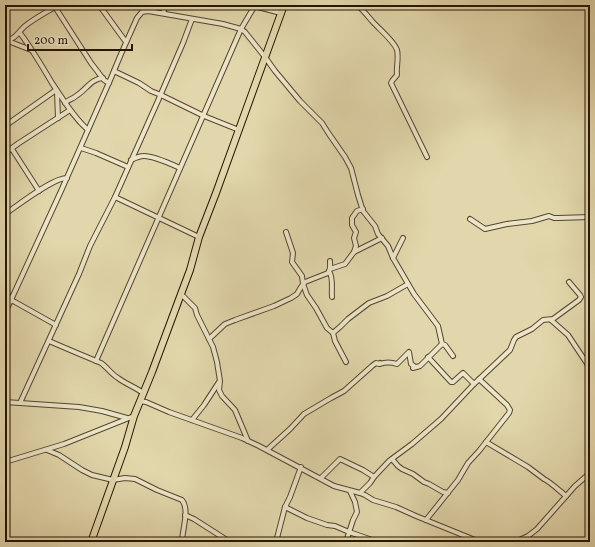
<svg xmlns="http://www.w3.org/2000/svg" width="595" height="547" viewBox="0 0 595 547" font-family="Vollkorn,serif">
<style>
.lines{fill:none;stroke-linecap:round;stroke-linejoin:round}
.minor-casing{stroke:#54462c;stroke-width:6}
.primary-casing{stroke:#251501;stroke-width:8}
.minor{stroke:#ece5c9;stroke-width:4}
.primary{stroke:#e2d7ac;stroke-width:6}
</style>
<rect width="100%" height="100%" fill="#e2d7ac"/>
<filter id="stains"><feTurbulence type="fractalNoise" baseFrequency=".005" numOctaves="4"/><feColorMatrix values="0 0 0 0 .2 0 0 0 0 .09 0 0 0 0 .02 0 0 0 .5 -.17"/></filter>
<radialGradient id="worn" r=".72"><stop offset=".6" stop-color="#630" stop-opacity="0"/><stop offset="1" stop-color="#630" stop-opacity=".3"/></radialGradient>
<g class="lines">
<defs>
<g id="minor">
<path d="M 99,5 L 126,42"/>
<path d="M 242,5 L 251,7"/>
<path d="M 250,5 L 281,13"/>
<path d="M 357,5 C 363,10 367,15 372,21 C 379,29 394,41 397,50 C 399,58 396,67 397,75 L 392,81 L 391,83 L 427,157"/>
<path d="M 55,7 L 91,63 L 104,80 L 109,83"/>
<path d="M 163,13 L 166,5"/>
<path d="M 20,33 C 32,49 42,66 52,83 C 63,99 73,117 88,130"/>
<path d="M 5,41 C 16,39 18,32 25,26 C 35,18 47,12 58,5"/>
<path d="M 8,41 L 31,50"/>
<path d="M 114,71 L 139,83 L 151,91 L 161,95 L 204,116 L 239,130"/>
<path d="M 57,92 L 58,118"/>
<path d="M 65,103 C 69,99 73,99 76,96 C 85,91 92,78 103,78"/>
<path d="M 5,126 L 56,90"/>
<path d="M 81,148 L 96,153 L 128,167"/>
<path d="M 12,149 L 39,191"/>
<path d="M 5,153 L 19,143 L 70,110"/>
<path d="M 131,160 C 135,158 139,156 144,156 C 154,156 171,164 180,168"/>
<path d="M 115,197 L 199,237"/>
<path d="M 5,214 C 17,206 54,177 67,178"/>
<path d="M 470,219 L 485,229 L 507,224 L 532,221 L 549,216 L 554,218 L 558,218 L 590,217"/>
<path d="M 286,232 L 293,253 L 292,262 L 302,276 L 303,284 L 307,295 L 316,308 L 327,328 L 333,333"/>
<path d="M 354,252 L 356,246 L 354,238 L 356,232 L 352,225 L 352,218 L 357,211 L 363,209"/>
<path d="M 393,258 L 403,238"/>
<path d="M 330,269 L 345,264 L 354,252 L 382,238"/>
<path d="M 329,271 C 334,279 331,288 332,297"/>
<path d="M 5,291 L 11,300 L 15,302 L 56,325"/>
<path d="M 181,294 L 195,308 L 197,315 L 213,347 L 217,362 L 220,381 L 219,390 L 222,396 L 235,410 L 248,441"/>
<path d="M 5,313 L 61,191 L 111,78 L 121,54 L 137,18 L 142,12 L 148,11 L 223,24 L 241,29 L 245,32 L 265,57 L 275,71 L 300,101 L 322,123 L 329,134 L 345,157 L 351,168 L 358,195 L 363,211 L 375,226 L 378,234 L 388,246 L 393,258 L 414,294 L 438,326 L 442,344 L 445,345 L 453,356"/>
<path d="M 551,320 L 568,335 L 590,368"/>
<path d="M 209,339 L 225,324 L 235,320 L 274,306 L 291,298 L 297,294 L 301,287 L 305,282 L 328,273 C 331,269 330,266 330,261"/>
<path d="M 49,341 L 70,350 L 101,363 C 107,367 111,374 118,378 C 126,384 135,387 143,393"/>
<path d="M 428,357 L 451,382 L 453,382 L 463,373 L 474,384"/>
<path d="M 96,361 L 241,29 L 254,7"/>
<path d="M 346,362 L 335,341 L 333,333 L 341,326 L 348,319 L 369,303 L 387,296 L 408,284"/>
<path d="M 140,401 L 146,402 L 169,412 L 242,438 L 259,446 L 334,486 L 360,493 L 365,495 L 373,500 L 396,507 L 416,516 L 480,542"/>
<path d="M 5,402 L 79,407 L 102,411 L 127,418"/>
<path d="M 20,403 L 79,274 L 90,246 L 115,197 L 157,103 L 183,43 L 192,19"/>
<path d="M 192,420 L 204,405 L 219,382"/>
<path d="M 486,442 L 528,467 L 544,479 C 549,481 561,492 566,496"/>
<path d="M 47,450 L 59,455 L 82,470 L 92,475 L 113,480 L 125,478 L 135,479 L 157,490 L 182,500 C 190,510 182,530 182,542"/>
<path d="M 267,450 L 290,429 L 304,414 L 331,398 L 344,391 L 372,366 L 376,363 L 379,364 L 380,363 L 380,364 C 385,362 391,362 397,364 L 409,352 L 411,364 L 414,366 L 413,368 L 420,366 L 442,344"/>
<path d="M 392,459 L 398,466 L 402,469 L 413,474 L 424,482 L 429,484 L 443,492 L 448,493"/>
<path d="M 5,462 L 64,444 L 134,416"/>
<path d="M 321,478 L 340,459 L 363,470 L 374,477"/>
<path d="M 360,493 L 370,483 L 374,477 L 389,461 L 412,444 L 441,419 L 474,384 L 510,350 L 514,340 L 516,337 L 532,329 L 543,320 L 553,319 L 579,300 L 581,297 L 580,295 L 569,282"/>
<path d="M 285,507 L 307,518 L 327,525 L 335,526 L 349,532 L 378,542"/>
<path d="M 185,515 L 194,519 L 230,542"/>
<path d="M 426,520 L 458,480 L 468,463 L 479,451 L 509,413 L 510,410 L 507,405 L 479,379"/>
<path d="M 276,542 L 285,507 L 290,497 L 301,467"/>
<path d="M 346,542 L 353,520 L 357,512 L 355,502 L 350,491"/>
<path d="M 515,542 L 528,536 L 537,529 L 575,486 L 590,473"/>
</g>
<path id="primary" d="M 91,542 L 125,447 L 134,416 L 152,372 L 178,302 L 190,270 L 199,237 L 216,193 L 284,5"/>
</defs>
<use href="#minor" class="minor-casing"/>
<use href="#primary" class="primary-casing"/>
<use href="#minor" class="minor"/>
<use href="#primary" class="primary"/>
</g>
<rect width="595" height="547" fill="none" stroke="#e2d7ac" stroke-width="20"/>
<rect x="6" y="6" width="583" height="535" fill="none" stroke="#251501" stroke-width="2"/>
<rect x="10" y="10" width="575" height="527" fill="none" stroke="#251501"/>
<path d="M28 44v6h104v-6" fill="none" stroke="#251501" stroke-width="2"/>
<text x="34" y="44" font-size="12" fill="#251501" stroke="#ece5c9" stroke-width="3" paint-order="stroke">200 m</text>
<rect width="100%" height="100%" filter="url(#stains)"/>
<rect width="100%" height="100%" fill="url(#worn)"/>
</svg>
